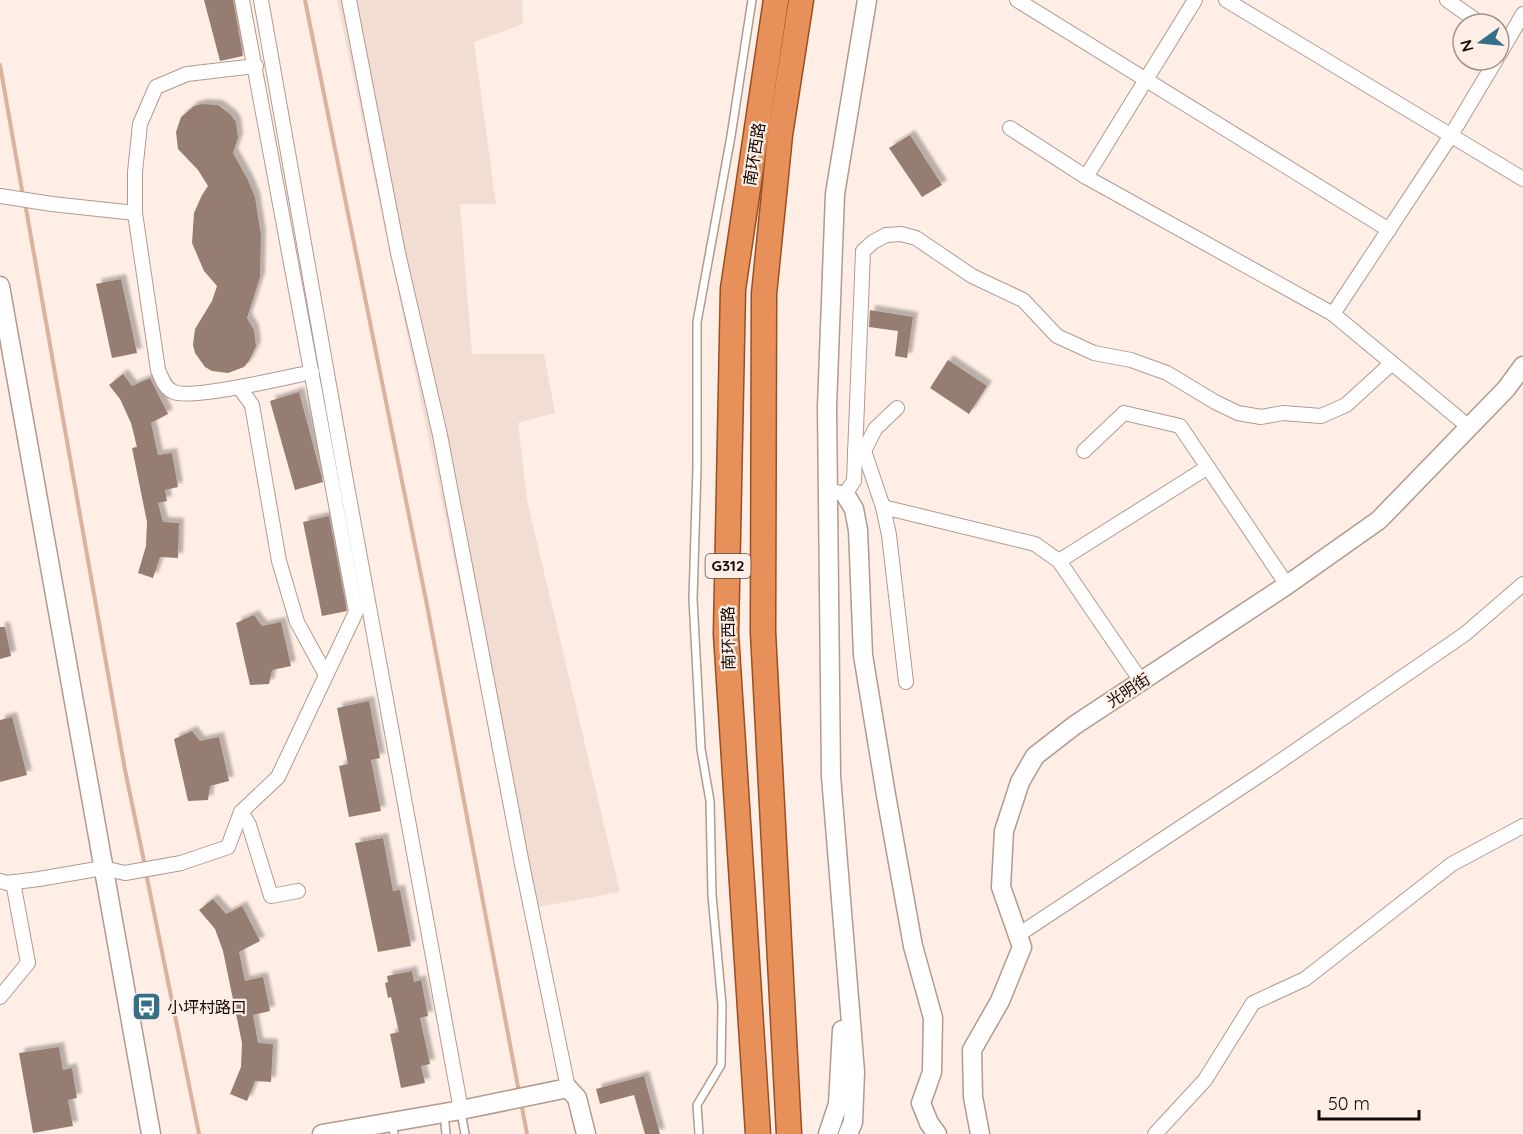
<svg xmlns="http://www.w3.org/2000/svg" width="1523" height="1134" viewBox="0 0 1523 1134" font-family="Quicksand,'Noto Sans SC',sans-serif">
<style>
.built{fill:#f2ddd3}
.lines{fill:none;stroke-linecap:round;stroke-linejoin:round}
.stream{stroke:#dab29d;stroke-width:4}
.building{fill:#957d71;filter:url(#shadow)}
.service-casing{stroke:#b29a8d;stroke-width:10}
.minor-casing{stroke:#b29a8d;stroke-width:16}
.tertiary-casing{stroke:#b29a8d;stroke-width:21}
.trunk-casing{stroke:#9a4f22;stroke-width:27}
.service{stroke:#fff;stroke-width:7}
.minor{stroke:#fff;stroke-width:14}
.tertiary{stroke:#fff;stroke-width:18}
.trunk{stroke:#e8905a;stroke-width:24}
.labels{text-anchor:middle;stroke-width:4.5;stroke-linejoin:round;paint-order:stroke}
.shield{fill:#feeee6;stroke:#5a4f4a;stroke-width:1.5}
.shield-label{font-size:15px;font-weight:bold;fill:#130b07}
.street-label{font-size:16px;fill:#130b07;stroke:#feeee6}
.poi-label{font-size:16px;fill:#130b07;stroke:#feeee6;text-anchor:start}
</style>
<defs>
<filter id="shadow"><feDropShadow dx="5" dy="-5" stdDeviation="1.5" flood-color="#0004"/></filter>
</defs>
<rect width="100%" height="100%" fill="#feeee6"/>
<path class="built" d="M 337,0 L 522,0 L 523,24 L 474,42 L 496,204 L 460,204 L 472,354 L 544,354 L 555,413 L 518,423 L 527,500 L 620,892 L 527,909 Z"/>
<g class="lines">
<g class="stream">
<path d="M 305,0 L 426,600 L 519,1092"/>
<path d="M 0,65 L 23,196"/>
<path d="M 25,203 L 125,770 L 145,866"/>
<path d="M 146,873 L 199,1134"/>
<path d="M 521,1102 L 527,1134"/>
</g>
</g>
<g class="building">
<path d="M 204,0 L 233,0 L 243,56 L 220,61 Z"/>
<path d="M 202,104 L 218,105 L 231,115 L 236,122 L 238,138 L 233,153 L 248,180 L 255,197 L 261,235 L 260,277 L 247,318 L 254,330 L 256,346 L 249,361 L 244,367 L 228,373 L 212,371 L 205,367 L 195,353 L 193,345 L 195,329 L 212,301 L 217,286 L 204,271 L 192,243 L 194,213 L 202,195 L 208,186 L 198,170 L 178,149 L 176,132 L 181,117 L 194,106 Z"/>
<path d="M 910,135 L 942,185 L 922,197 L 889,148 Z"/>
<path d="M 121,279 L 137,353 L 112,358 L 96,284 Z"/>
<path d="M 870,310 L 913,317 L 907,358 L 895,356 L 898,331 L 869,327 Z"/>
<path d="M 948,360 L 987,386 L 969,414 L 930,388 Z"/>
<path d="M 123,374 L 132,386 L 150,378 L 168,414 L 151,423 L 158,455 L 172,453 L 178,487 L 165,490 L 167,501 L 158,503 L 163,522 L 179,523 L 178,558 L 160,557 L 153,578 L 138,573 L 146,546 L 147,522 L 132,448 L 137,447 L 131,423 L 120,399 L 109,385 Z"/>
<path d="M 299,392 L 323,482 L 295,490 L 270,401 Z"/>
<path d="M 329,516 L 347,611 L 322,616 L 303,522 Z"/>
<path d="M 254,615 L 262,626 L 281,622 L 291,666 L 272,670 L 269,684 L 250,685 L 236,623 Z"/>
<path d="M 0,627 L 5,627 L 11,656 L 0,659 Z"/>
<path d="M 369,701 L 380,758 L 371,760 L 381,811 L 349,817 L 339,766 L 348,764 L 337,708 Z"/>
<path d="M 12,717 L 27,775 L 0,782 L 0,720 Z"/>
<path d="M 192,731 L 200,741 L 219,737 L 229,781 L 210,786 L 208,800 L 188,801 L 174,739 Z"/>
<path d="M 383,838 L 393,891 L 400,890 L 411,946 L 378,952 L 355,843 Z"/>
<path d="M 213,899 L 226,914 L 242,906 L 260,941 L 239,952 L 245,981 L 263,977 L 270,1011 L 253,1015 L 258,1043 L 273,1044 L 271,1082 L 255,1081 L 247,1101 L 230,1094 L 241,1067 L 242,1043 L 223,951 L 215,929 L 199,910 Z"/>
<path d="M 412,971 L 414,982 L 421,980 L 428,1016 L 420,1018 L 430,1064 L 421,1066 L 425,1083 L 401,1088 L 390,1034 L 399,1032 L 391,997 L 388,998 L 385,983 L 388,982 L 387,976 Z"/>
<path d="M 59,1047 L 63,1070 L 72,1068 L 77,1098 L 68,1100 L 73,1126 L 33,1133 L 19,1053 Z"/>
<path d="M 644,1076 L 660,1134 L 645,1134 L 634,1095 L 600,1104 L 596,1089 Z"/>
</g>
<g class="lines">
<defs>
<g id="service">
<path d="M 461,1112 L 465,1134"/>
<path d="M 444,1113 L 446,1134"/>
<path d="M 392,1122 L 394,1134"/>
<path d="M 699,1134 L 697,1105 L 721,1065 L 722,1005 L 712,895 L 710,801 L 701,749 L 693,599 L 697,468 L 697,322 L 731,136 L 752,0"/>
</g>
<g id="minor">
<path d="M 261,0 L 346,481 L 461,1110"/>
<path d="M 349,0 L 398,253 L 440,435 L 522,864 L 568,1088"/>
<path d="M 1017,0 L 1389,230"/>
<path d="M 1226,0 L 1523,179"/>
<path d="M 1447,0 L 1481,24"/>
<path d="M 1499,55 L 1523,14"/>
<path d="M 256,66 L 187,74 L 156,87 L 140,124 L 135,172 L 135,213 L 158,370 C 162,379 165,389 174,392 C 192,400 288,377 312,372"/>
<path d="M 1010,128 L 1086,177 L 1333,314"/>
<path d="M 1086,177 L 1195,0"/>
<path d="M 0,196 L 52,204 L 135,213"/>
<path d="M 239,387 L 252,405 L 279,561 L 297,622 L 326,675"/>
<path d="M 1469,427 L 1333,314 L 1450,137 L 1496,60"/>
<path d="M 855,450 L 864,451 L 883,507 L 889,535 L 906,682"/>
<path d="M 864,451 L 875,429 L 897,408"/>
<path d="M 1084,451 L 1124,413 L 1180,426 L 1287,585"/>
<path d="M 836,492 L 845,494 L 854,481 L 863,251 L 873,242 L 886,235 L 901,234 L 916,238 L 972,276 L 1023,300 L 1057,336 L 1094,353 L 1131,360 L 1167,373 L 1215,402 L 1238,413 L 1261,417 L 1283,413 L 1321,416 L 1346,405 L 1392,363"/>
<path d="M 883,507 L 1035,544 L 1059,561 L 1141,681"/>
<path d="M 1059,561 L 1208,467"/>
<path d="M 241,812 L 249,825 L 271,896 L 298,891"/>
<path d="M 0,881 L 7,883 L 39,879 L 103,868 L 125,873 L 181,863 L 228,847 L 241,812 L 278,777 L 356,612 L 242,0"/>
<path d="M 1018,935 L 1266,771 L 1465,634 L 1523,584"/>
<path d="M 0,997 L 28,963 L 13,882"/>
<path d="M 1155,1134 L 1205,1080 L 1253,1003 L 1305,979 L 1452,864 L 1523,826"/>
</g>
<g id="tertiary">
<path d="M 0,286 L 151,1134"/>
<path d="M 845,494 L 854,509 L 858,530 L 863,655 L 886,795 L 913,946 L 933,1018 L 932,1072 L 921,1103 L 929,1123 L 937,1134"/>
<path d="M 322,1134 L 461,1110 L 568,1088 L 577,1098 L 586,1134"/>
<path d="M 828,1134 L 838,1104 L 842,1030"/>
<path d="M 848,1134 L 853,1122 L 855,1072 L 831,776 L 827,407 L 835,194 L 867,0"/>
<path d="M 980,1134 L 973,1097 L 972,1050 L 1000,1001 L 1022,947 L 1001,887 L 1004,831 L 1020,782 L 1035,756 L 1075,725 L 1287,585 L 1379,520 L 1506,389 L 1523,366"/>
</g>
<g id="trunk">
<path d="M 758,1134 L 726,634 L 733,289 L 776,0"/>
<path d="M 789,1134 L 763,632 L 764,294 L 780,135 L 801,0"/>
</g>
</defs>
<use href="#service" class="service-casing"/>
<use href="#minor" class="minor-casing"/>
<use href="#tertiary" class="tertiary-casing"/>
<use href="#trunk" class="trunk-casing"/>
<use href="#service" class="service"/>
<use href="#minor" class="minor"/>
<use href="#tertiary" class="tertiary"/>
<use href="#trunk" class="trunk"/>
</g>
<defs>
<symbol id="bus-square" viewBox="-11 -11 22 22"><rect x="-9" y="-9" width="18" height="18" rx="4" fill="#356f88" stroke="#feeee6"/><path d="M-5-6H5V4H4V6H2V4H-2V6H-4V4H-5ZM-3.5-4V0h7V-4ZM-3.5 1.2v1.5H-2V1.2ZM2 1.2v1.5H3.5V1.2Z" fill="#fff"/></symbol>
</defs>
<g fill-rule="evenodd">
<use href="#bus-square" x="130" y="990" width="33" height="33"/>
</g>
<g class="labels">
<rect class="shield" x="705.5" y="554" width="45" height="24" rx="4.5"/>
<g class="shield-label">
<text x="728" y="571">G312</text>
</g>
<g class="street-label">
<text transform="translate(754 154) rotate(-81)" y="6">南环西路</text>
<text transform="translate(728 638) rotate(-91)" y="6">南环西路</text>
<text transform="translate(1128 690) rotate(-33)" y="6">光明街</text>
</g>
<g class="poi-label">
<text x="167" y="1013">小坪村路口</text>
</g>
</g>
<g transform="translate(1481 42) rotate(255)"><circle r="28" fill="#feeee6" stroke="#a0938d" stroke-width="1.5"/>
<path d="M0-4.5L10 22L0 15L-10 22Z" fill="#356f88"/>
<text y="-9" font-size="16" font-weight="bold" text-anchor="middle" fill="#130b07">N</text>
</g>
<path d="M1319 1110v9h100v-9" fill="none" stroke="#130b07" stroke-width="3"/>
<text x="1328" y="1110" font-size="18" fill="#130b07" stroke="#feeee6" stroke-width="4.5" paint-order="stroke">50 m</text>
</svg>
